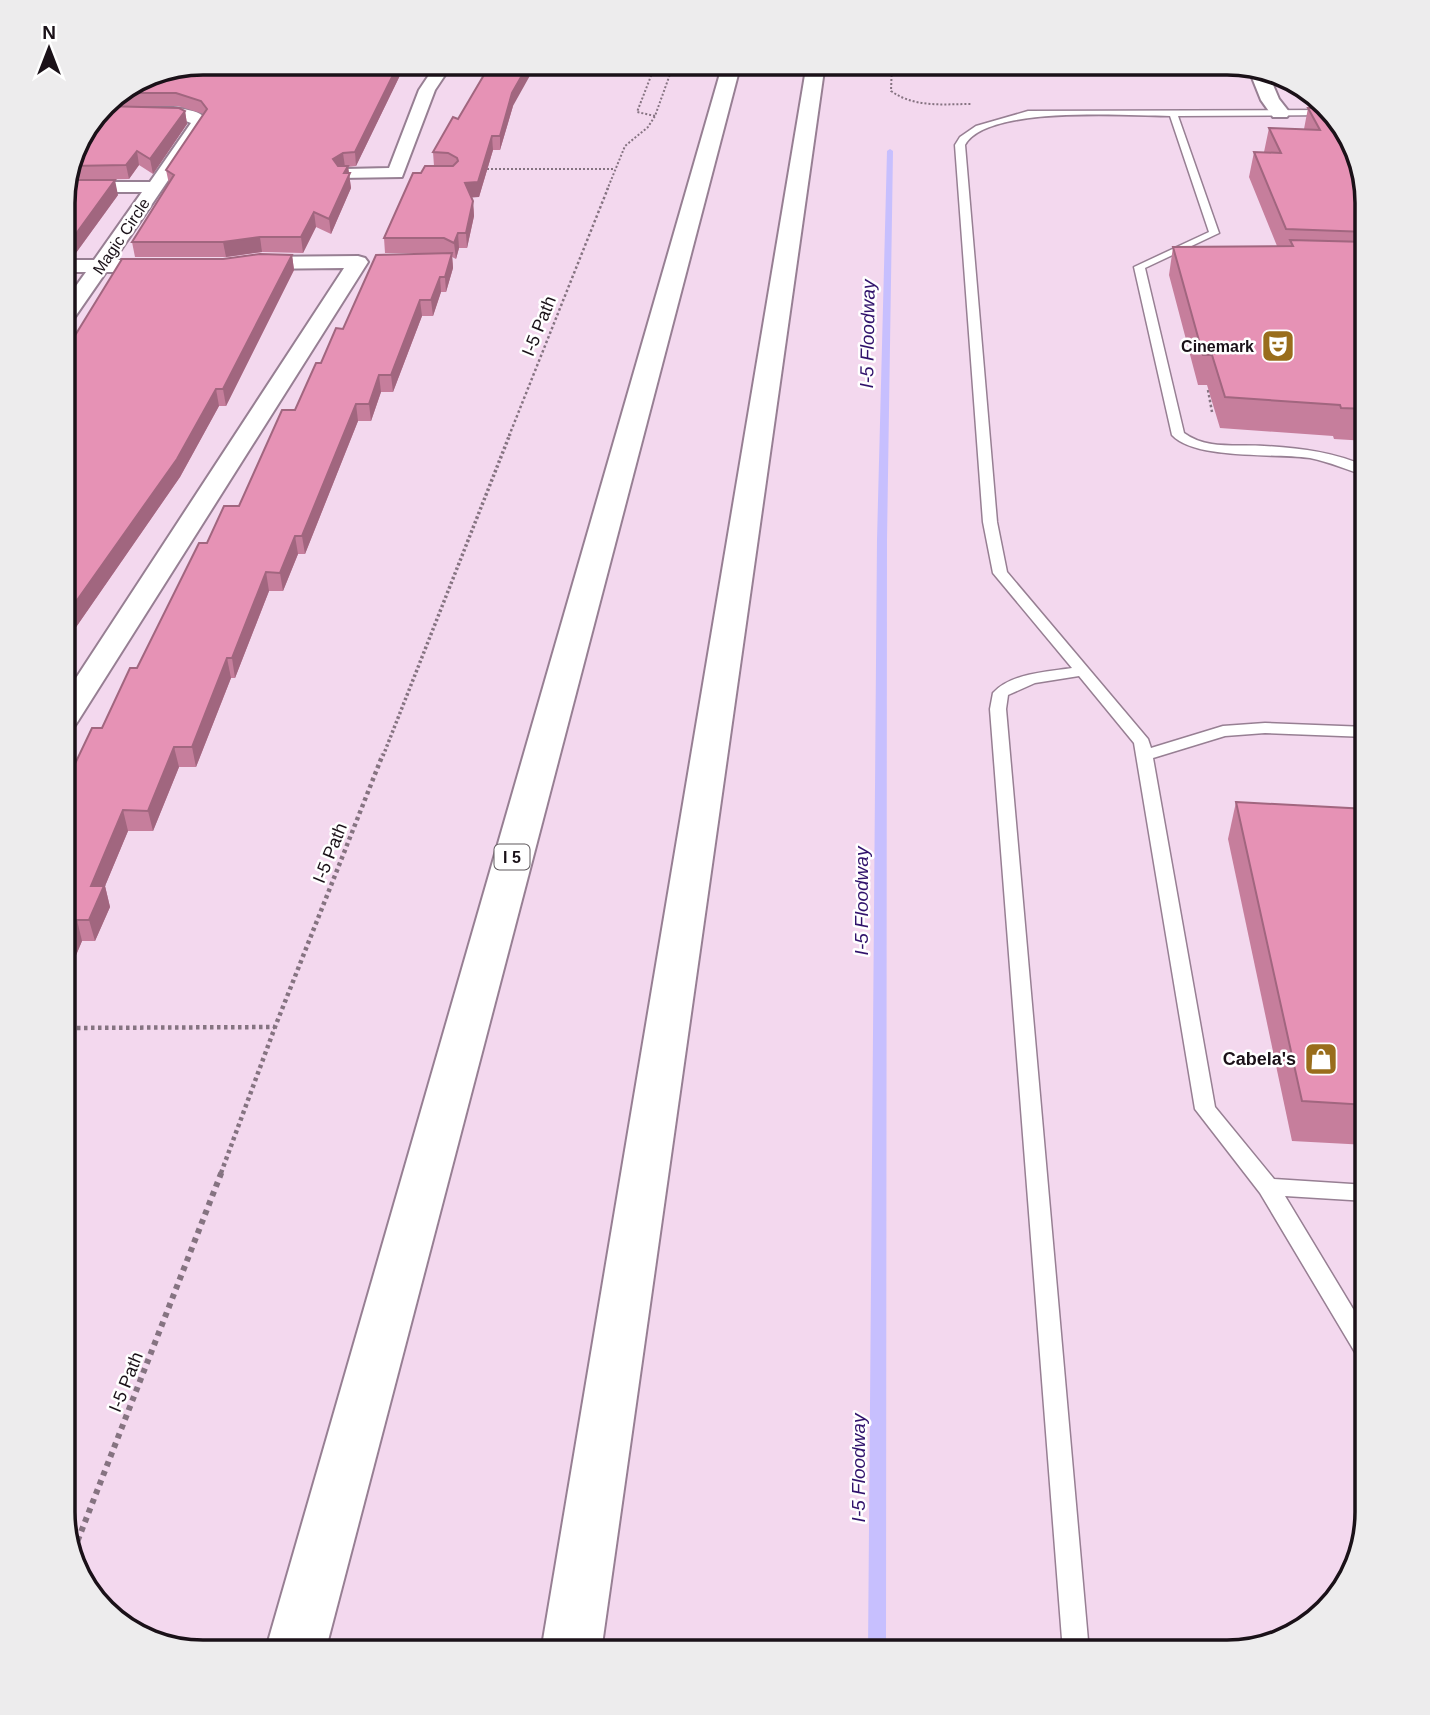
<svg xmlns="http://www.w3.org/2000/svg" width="1430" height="1715" viewBox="0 0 1430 1715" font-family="Arial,sans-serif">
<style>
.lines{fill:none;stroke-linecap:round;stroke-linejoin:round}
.stream{fill:#c7bffe;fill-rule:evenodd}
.lane-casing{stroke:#977f93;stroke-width:3}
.street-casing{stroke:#977f93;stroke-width:4}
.secondary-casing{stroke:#977f93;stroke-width:4}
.highway-casing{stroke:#977f93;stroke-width:4}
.path-far4{stroke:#857381;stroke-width:2;stroke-dasharray:2 2;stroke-linecap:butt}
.path-far3{stroke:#857381;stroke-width:2.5;stroke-dasharray:2.5 2.5;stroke-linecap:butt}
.path-far2{stroke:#857381;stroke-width:3.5;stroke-dasharray:2.5 2.5;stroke-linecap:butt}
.path-far1{stroke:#857381;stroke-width:4.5;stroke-dasharray:3.5 3.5;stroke-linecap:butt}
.path{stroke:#857381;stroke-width:6;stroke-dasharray:5 5;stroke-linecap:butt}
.lane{fill:#fff;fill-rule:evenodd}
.street{fill:#fff;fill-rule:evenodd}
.secondary{fill:#fff;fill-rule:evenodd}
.highway{fill:#fff;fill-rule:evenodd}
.wall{fill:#c67e9c}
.shaded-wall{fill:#a1667f}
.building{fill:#e692b5;stroke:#a1667f;stroke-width:2}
.labels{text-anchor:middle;stroke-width:5;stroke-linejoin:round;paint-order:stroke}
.far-street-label{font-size:16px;fill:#1a1118;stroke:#fff}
.far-poi-label{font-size:16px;font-weight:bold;fill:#1a1118;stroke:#fff;text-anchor:end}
.shield{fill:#fff;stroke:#5f585d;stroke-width:2}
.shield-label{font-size:16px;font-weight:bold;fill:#1a1118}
.street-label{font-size:18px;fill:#1a1118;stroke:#fff}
.poi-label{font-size:18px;font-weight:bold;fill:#1a1118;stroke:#fff;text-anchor:end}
.water-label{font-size:19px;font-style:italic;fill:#31136c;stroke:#fff}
.rim{fill:none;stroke:#1a1118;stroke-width:3.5}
</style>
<rect width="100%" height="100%" fill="#f3d8ee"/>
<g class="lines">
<path class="stream" d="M 890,149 L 893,151 L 887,540 L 886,1652 L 868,1652 L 877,540 L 887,151 Z"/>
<defs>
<path id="lane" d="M 1327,110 L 1333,115 L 1178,116 L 1219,233 L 1145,268 L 1184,433 C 1207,450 1237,444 1264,446 C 1299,448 1335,452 1367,467 L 1367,476 C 1347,470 1330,462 1310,458 C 1274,453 1195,460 1172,435 L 1134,267 L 1209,232 L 1170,116 C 1127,116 987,105 965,145 L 997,522 L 1007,572 L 1148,739 L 1151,748 L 1223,726 L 1265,723 L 1367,727 L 1367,737 L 1265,733 L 1225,736 L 1153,758 L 1215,1107 L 1274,1179 L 1367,1185 L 1367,1201 L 1285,1196 L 1367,1332 L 1367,1362 L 1359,1359 L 1260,1193 L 1195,1109 L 1134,743 L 1079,676 L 1035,683 L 1008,695 L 1006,709 L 1089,1652 L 1063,1652 L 990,709 L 993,693 C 1011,673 1047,672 1072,668 L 993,573 L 983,522 L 955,145 L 960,137 L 976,126 L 1028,111 Z"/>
<g id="street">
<path d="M 437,63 L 453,63 L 435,90 L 402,177 L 340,178 L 337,174 L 346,169 L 389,168 L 419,90 Z"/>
<path d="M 140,108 C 156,108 204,104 207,123 L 114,260 L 162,260 L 169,262 L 172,266 L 169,270 L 162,272 L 106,272 L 70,324 L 63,326 L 63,304 L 86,272 L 63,272 L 63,260 L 94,260 L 142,192 L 70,192 L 64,191 L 66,182 L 150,182 L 191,123 L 178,118 L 134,117 L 132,113 Z"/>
<path d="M 358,256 L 365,258 L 368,262 L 78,721 L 74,727 L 63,730 L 63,698 L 344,268 L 247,269 L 240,267 L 237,263 L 240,259 L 247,257 Z"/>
</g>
<path id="secondary" d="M 1251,68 L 1268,73 L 1279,99 L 1290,113 L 1287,117 L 1273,117 L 1261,100 L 1249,70 Z"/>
<g id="highway">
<path d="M 723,63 L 741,63 L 325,1652 L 265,1652 Z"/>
<path d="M 807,63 L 825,63 L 601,1652 L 541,1652 Z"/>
</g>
</defs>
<use href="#lane" class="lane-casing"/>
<use href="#street" class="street-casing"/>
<use href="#secondary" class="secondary-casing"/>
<use href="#highway" class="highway-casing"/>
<g class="path-far4">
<path d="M 892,63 L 891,91 C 915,108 943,104 971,104"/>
<path d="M 655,116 L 637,112 L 656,63"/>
<path d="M 483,169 L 615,169"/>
<path d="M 607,190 L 625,146 L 648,127 L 655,116 L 674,63"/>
</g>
<g class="path-far3">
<path d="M 1208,390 L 1212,412"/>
<path d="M 509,436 L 608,188"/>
</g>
<path class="path-far2" d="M 383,756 L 510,434"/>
<g class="path-far1">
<path d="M 63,1028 L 275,1027"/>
<path d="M 221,1173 L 275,1027 L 383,754"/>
</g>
<path class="path" d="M 74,1550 L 222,1171"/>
<use href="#lane" class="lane"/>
<use href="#street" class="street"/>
<use href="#secondary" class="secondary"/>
<use href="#highway" class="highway"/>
</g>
<g class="wall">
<path d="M 406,63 L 356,166 L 348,167 L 351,188 L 331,234 L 316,227 L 303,253 L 262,252 L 226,257 L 135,257 L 132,242 L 169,184 L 166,170 L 204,114 L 178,106 L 123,106 L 185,111 L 187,124 L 153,174 L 139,165 L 129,179 L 67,180 L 78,141 L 110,98 L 150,74 Z"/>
<path d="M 513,106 L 500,150 L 493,150 L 479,197 L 471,197 L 473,201 L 474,216 L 467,248 L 459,248 L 456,259 L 452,257 L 453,268 L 446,292 L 441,292 L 433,316 L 422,316 L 393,392 L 381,392 L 371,421 L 358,421 L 305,554 L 298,554 L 283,591 L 269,591 L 235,678 L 231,678 L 196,767 L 179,767 L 153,831 L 128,831 L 105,886 L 110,907 L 95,941 L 82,941 L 63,986 L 63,774 L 73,768 L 102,728 L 137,668 L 207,543 L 239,506 L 343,329 L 438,253 L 385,253 L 384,238 L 421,173 L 434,166 L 433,152 L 458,119 Z"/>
<path d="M 1308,108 L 1367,203 L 1367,441 L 1334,439 L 1333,436 L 1220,428 L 1207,385 L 1198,385 L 1169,275 L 1173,247 L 1277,246 L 1249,177 L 1254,152 L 1264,152 L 1269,128 L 1304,129 Z"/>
<path d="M 63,194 L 118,195 L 73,257 L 63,258 Z"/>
<path d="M 292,255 L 294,270 L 226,406 L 219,406 L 180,477 L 63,646 L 63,355 L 223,259 Z"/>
<path d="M 1236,802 L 1367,809 L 1367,1145 L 1292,1141 L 1228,839 Z"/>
</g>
<g class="shaded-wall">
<path d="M 399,63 L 406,63 L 356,166 L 355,152 Z"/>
<path d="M 529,63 L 537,63 L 513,106 L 500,150 L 500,136 L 512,93 Z"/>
<path d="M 185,111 L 187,124 L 153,174 L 150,159 Z"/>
<path d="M 492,136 L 493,150 L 479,197 L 466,198 L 465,183 Z"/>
<path d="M 137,151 L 139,165 L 129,179 L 126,165 Z"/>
<path d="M 343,153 L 345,167 L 334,173 L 333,159 Z"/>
<path d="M 348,166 L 351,188 L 331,234 L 329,219 L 344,173 Z"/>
<path d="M 115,180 L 118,195 L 73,257 L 70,242 Z"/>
<path d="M 473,201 L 474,216 L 467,248 L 466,233 Z"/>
<path d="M 314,212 L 316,227 L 303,253 L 301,237 Z"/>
<path d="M 458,233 L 459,248 L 456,259 L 454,243 Z"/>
<path d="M 260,237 L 262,252 L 226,257 L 223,242 Z"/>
<path d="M 452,253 L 453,268 L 446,292 L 445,277 Z"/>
<path d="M 292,255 L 294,270 L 226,406 L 223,389 Z"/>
<path d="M 440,277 L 441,292 L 433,316 L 431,300 Z"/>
<path d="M 420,300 L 422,316 L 393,392 L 391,375 Z"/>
<path d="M 379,375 L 381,392 L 371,421 L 369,404 Z"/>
<path d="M 216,389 L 219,406 L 180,477 L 63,646 L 63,620 Z"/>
<path d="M 356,404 L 358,421 L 305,554 L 302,536 Z"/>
<path d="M 295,536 L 298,554 L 283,591 L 280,573 Z"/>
<path d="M 266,572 L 269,591 L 235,678 L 232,658 Z"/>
<path d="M 227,658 L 231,678 L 196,767 L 192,747 Z"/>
<path d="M 174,747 L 179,767 L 153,831 L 148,811 Z"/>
<path d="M 123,810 L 128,831 L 105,886 L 110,907 L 95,941 L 89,920 L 91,886 Z"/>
<path d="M 77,920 L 82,941 L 63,986 L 63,951 Z"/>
</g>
<g class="building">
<path d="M 203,63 L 399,63 L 355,152 L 343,153 L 333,159 L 338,166 L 348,166 L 344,173 L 350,173 L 329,219 L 314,212 L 301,237 L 260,237 L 223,242 L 132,242 L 174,175 L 166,170 L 207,109 L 201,101 L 176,93 L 118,93 L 150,74 Z"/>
<path d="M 491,63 L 529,63 L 512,93 L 500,136 L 492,136 L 478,182 L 465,183 L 473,201 L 466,233 L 458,233 L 454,243 L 444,238 L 384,238 L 413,173 L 421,173 L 425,166 L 453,166 L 458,161 L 457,158 L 448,153 L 433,152 L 453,117 L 458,119 Z"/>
<path d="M 104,106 L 179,108 L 185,111 L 150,159 L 137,151 L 126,165 L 71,166 L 78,141 Z"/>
<path d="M 1308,108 L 1325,108 L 1343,125 L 1367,203 L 1367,232 L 1286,229 L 1254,152 L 1281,153 L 1269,128 L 1320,130 Z"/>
<path d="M 67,180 L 115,180 L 70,242 L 63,242 L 63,194 Z"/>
<path d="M 1290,240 L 1367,242 L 1367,409 L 1341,408 L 1340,405 L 1225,397 L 1212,355 L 1203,355 L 1173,247 L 1293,246 Z"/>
<path d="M 452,253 L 445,277 L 440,277 L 431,300 L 420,300 L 391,375 L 379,375 L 369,404 L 356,404 L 302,536 L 295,536 L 280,573 L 266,572 L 232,658 L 227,658 L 192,747 L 174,747 L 148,811 L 123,810 L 91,886 L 104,886 L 89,920 L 77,920 L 63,951 L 63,774 L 66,768 L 73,768 L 92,728 L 102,728 L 130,668 L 137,668 L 199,543 L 207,543 L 224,506 L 239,506 L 282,410 L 295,410 L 316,363 L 321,363 L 336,328 L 343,329 L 376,255 Z"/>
<path d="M 260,254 L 292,255 L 223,389 L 216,389 L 177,459 L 63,620 L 63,355 L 122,259 L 223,259 Z"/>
<path d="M 1236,802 L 1367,809 L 1367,1105 L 1302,1101 Z"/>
</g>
<defs>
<symbol id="theatre-square" viewBox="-11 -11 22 22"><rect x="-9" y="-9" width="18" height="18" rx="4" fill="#996d1c" stroke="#fff"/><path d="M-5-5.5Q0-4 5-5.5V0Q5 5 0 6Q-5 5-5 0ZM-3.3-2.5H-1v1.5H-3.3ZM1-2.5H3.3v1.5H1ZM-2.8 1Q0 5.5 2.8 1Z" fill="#fff"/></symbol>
<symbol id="shop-square" viewBox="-11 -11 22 22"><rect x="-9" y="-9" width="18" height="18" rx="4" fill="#996d1c" stroke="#fff"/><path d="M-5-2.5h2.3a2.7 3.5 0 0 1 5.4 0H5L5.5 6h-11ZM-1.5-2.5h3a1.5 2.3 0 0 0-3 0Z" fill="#fff"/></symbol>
</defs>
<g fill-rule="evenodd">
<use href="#theatre-square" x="1259" y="327" width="38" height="38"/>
<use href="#shop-square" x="1302" y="1040" width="38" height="38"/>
</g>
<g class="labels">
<g class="far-street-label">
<text transform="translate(121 236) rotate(-56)" y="6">Magic Circle</text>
</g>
<g class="far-poi-label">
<text x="1254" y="352">Cinemark</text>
</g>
<rect class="shield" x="494.5" y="844.5" width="35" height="25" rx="5"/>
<g class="shield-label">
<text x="512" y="863">I 5</text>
</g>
<g class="street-label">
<text transform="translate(539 326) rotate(-68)" y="6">I-5 Path</text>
<text transform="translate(330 853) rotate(-68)" y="6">I-5 Path</text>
<text transform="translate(126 1382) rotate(-68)" y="6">I-5 Path</text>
</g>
<g class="poi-label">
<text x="1296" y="1065">Cabela's</text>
</g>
<g class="water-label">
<text transform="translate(867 334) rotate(-89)" y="7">I-5 Floodway</text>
<text transform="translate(861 901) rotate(-90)" y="7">I-5 Floodway</text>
<text transform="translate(858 1468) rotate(-90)" y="7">I-5 Floodway</text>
</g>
</g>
<path d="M0 0H1430V1715H0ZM203 75H1227A128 128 0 0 1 1355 203V1512A128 128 0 0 1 1227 1640H203A128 128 0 0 1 75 1512V203A128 128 0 0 1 203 75Z" fill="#edeced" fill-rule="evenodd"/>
<path class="rim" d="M203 75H1227A128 128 0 0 1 1355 203V1512A128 128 0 0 1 1227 1640H203A128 128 0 0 1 75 1512V203A128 128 0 0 1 203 75Z"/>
<g transform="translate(49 49)" stroke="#ffffff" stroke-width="5" paint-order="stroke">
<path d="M0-5L12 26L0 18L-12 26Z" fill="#1a1118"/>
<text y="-10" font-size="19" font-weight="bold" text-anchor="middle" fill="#1a1118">N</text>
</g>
</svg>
